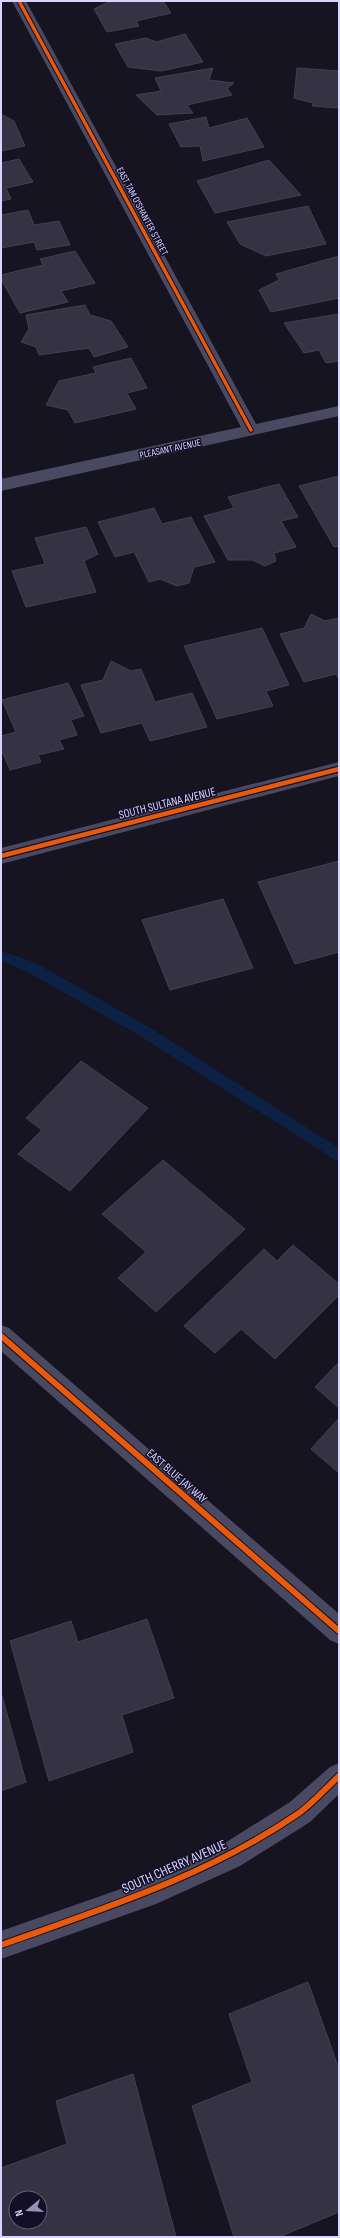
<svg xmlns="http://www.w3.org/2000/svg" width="340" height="2238" viewBox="0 0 340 2238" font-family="'Sofia Sans Condensed',sans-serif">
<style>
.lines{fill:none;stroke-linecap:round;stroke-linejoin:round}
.stream{fill:#0d2144;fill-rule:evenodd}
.building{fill:#343243;stroke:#433f54;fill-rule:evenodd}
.minor{fill:#4a4962;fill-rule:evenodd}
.cycleway-far2-casing{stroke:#130f26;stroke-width:5.5}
.cycleway-far1-casing{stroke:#130f26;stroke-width:7}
.cycleway-casing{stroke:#130f26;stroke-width:8}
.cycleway-far2{stroke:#e8590c;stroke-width:3.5}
.cycleway-far1{stroke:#e8590c;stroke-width:4.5}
.cycleway{stroke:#e8590c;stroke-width:6}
.labels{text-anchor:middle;stroke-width:3;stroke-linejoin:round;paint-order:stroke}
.far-street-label{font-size:10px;fill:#d9d4ff;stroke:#130f26}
.street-label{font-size:12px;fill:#d9d4ff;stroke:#130f26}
.near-street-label{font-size:14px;fill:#d9d4ff;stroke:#130f26}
</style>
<rect width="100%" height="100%" fill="#161421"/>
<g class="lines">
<path class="stream" d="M 1,951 L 34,962 L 147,1026 L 339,1148 L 339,1162 L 137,1034 L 24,970 L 1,961 Z"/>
</g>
<g class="building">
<path d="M 110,1 L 163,1 L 171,13 L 136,21 L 139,26 L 107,32 L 94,9 Z"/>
<path d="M 185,34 L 203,62 L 161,71 L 128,67 L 115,44 L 146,38 L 156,42 Z"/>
<path d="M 213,68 L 209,80 L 234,83 L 227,88 L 232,95 L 187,105 L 193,113 L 157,115 L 136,95 L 161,91 L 155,78 Z"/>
<path d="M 297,68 L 339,71 L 339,108 L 312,106 L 313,103 L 294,98 Z"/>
<path d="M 1,114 L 14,121 L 25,146 L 1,151 Z"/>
<path d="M 206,117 L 209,128 L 247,118 L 264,147 L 203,161 L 200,146 L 181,147 L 169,124 Z"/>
<path d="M 19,159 L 33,182 L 6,188 L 11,199 L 1,201 L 1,163 Z"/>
<path d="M 269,160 L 301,195 L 215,213 L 197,181 Z"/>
<path d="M 308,206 L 326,244 L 266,256 L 240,244 L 227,222 Z"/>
<path d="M 28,210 L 34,225 L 59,221 L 70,245 L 37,250 L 34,242 L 1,248 L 1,215 Z"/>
<path d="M 75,251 L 95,283 L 61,291 L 68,302 L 20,313 L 1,279 L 1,275 L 43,265 L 40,259 Z"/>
<path d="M 339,256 L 339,298 L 271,312 L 259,290 L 279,280 L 276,274 Z"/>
<path d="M 85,305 L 90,315 L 111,321 L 128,347 L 94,357 L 89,348 L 39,355 L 36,347 L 21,342 L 29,329 L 26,315 Z"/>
<path d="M 339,314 L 339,361 L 326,363 L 319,350 L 304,353 L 284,323 Z"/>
<path d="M 131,358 L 147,388 L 127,393 L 136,409 L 75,423 L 68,410 L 46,405 L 59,381 L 96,373 L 93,367 Z"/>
<path d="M 339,476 L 339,546 L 334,547 L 299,486 Z"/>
<path d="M 279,484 L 298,517 L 281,521 L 296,547 L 274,553 L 276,561 L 265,566 L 252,560 L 228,560 L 204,516 L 234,508 L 228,497 Z"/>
<path d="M 154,508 L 162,524 L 191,517 L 215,562 L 194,567 L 189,583 L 177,586 L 160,579 L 149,582 L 134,552 L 115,557 L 98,522 Z"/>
<path d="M 86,527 L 98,554 L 84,561 L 96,592 L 26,607 L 12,571 L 45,564 L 35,538 Z"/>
<path d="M 311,614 L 325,621 L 339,618 L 339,679 L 336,674 L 304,682 L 280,634 L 304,628 Z"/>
<path d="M 262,628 L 289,685 L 266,691 L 273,706 L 217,719 L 184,646 Z"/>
<path d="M 111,661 L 131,671 L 141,669 L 155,702 L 192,693 L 207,727 L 150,741 L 142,723 L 101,733 L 81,685 L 103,680 Z"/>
<path d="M 68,683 L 84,716 L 71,720 L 77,735 L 59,740 L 64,749 L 38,755 L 41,762 L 10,770 L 1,749 L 1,736 L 16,732 L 2,700 Z"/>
<path d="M 339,861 L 339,952 L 295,964 L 258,882 Z"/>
<path d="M 223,899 L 253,968 L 170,990 L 142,920 Z"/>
<path d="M 81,1061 L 148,1108 L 70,1191 L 18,1154 L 42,1130 L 26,1118 Z"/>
<path d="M 163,1160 L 245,1229 L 156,1312 L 118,1278 L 146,1252 L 102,1214 Z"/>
<path d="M 293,1245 L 339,1284 L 339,1295 L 275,1359 L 241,1329 L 215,1353 L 184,1326 L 264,1249 L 277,1261 Z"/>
<path d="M 339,1362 L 339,1408 L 315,1387 Z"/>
<path d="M 339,1418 L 339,1473 L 311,1449 Z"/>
<path d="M 147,1619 L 174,1698 L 122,1715 L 133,1752 L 49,1781 L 10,1641 L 71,1621 L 78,1642 Z"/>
<path d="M 1,1692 L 26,1782 L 1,1791 Z"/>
<path d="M 308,1982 L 339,2069 L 339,2212 L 279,2237 L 234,2237 L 192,2106 L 252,2082 L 229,2014 Z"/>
<path d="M 133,2074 L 176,2237 L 2,2237 L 1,2168 L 67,2144 L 56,2101 ZM 16,2198 L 40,2198 L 40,2222 L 16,2222 Z"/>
</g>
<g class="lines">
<g class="minor">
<path d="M 12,1 L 26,1 L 256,424 L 339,406 L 339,416 L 1,491 L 1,479 L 241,427 Z"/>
<path d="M 339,762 L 339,776 L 1,864 L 1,848 Z"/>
<path d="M 1,1325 L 9,1328 L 339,1614 L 339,1644 L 330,1640 L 1,1351 Z"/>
<path d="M 339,1763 L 339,1794 L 310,1822 L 240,1866 L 156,1904 L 1,1959 L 1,1931 L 152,1878 L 220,1846 L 290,1802 L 330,1767 Z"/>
</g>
<defs>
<path id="cycleway-far2" d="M 19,1 L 251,430"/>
<path id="cycleway-far1" d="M 1,856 L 339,769"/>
<g id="cycleway">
<path d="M 1,1336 L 339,1631"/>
<path d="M 1,1945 C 105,1908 207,1876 299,1813 C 313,1803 326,1788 339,1776"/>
</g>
</defs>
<use href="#cycleway-far2" class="cycleway-far2-casing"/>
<use href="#cycleway-far1" class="cycleway-far1-casing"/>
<use href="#cycleway" class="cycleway-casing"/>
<use href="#cycleway-far2" class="cycleway-far2"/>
<use href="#cycleway-far1" class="cycleway-far1"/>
<use href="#cycleway" class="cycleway"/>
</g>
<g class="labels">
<g class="far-street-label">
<text transform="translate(143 211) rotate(62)" y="4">EAST TAM O'SHANTER STREET</text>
<text transform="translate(170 448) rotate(-12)" y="4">PLEASANT AVENUE</text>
</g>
<g class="street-label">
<text transform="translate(167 803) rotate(-14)" y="4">SOUTH SULTANA AVENUE</text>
<text transform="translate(177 1476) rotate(41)" y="4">EAST BLUE JAY WAY</text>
</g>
<g class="near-street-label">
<text transform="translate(174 1866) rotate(-24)" y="5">SOUTH CHERRY AVENUE</text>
</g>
</g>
<rect width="340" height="2238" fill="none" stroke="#d9d4ff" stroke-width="4"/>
<g transform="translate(28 2210) rotate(252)"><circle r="19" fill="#130f26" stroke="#625e7d"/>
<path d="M0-3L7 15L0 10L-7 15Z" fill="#9591b1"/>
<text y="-6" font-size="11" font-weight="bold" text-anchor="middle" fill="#d9d4ff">N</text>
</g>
</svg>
